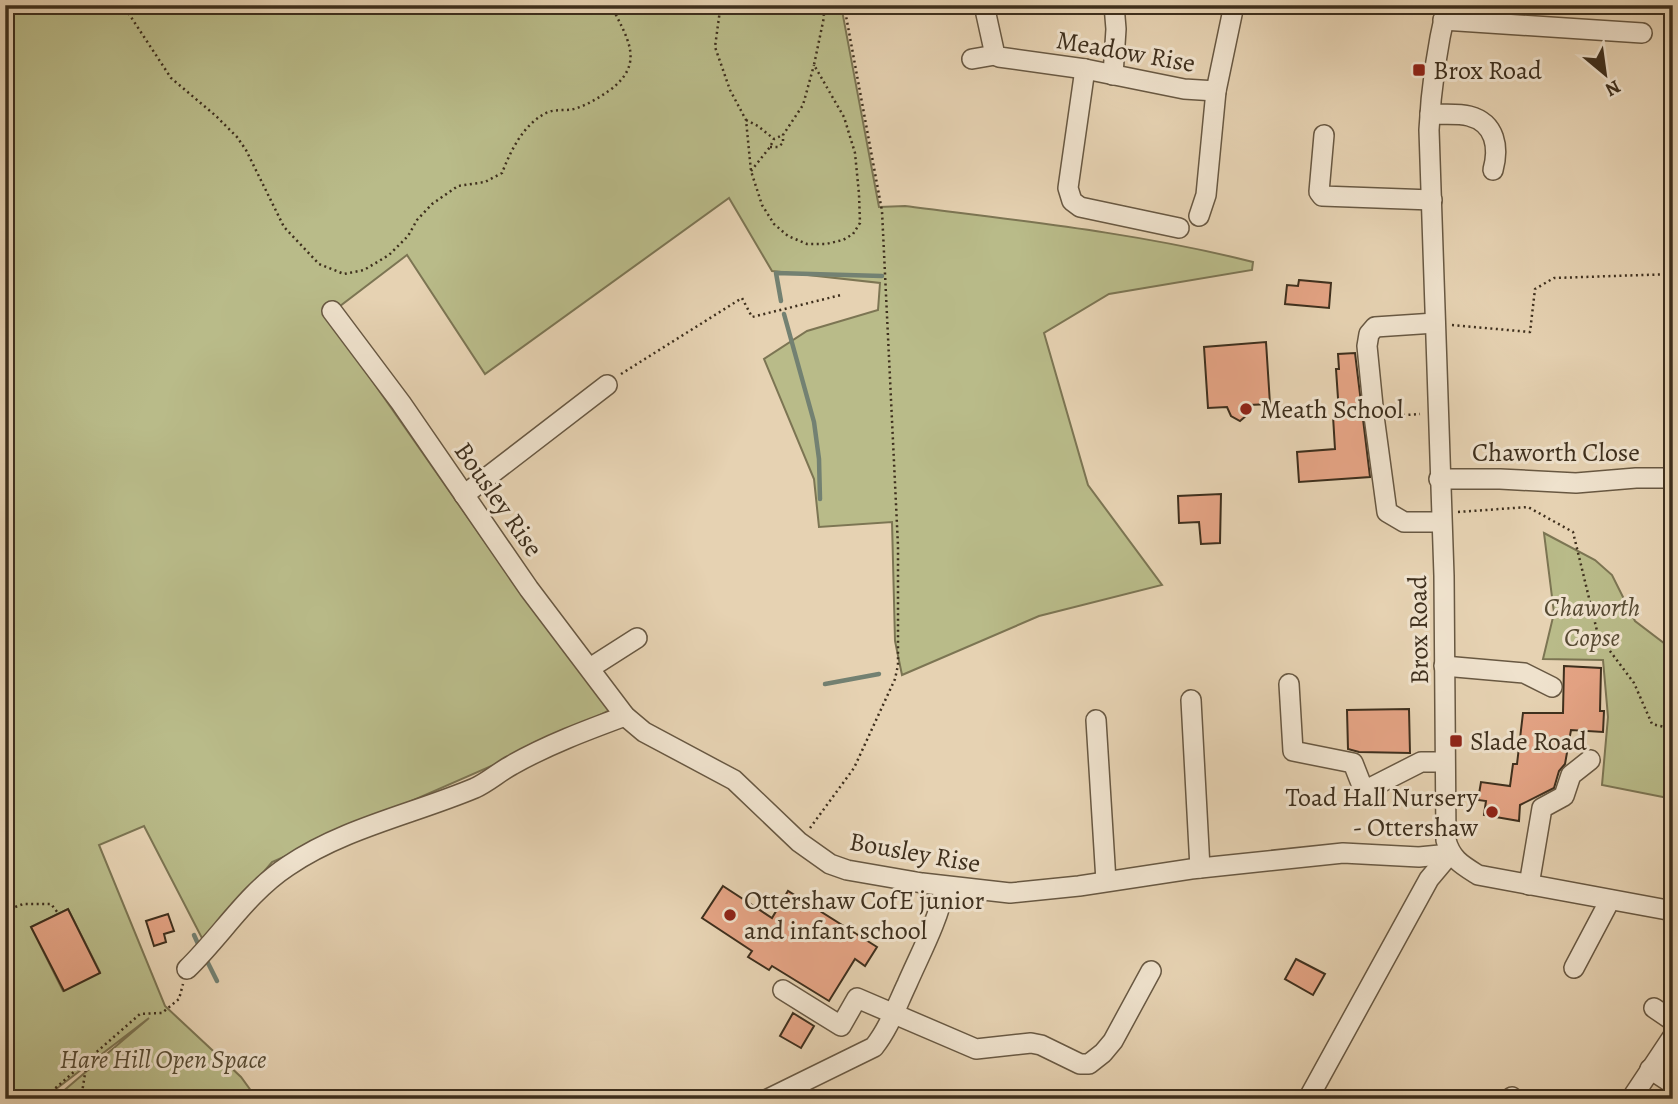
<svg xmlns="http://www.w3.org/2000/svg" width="1678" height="1104" viewBox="0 0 1678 1104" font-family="Alegreya,serif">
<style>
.green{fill:#b9bb89;stroke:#7c7553;stroke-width:2;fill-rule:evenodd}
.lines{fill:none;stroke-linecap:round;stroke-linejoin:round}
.stream{stroke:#738172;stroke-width:4.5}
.building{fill:#e5a485;stroke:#3e2f1d;stroke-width:2}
.minor-casing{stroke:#685842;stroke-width:22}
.path{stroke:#3e2f1d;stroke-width:2.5;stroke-dasharray:2 3.5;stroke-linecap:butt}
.minor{stroke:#efe2cd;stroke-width:19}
.poi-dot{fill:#8f2418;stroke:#efe2cd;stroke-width:2.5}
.labels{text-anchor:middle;stroke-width:6;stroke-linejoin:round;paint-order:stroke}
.street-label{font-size:26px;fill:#3e2f1d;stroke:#efe2cd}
.poi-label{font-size:26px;fill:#3e2f1d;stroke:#efe2cd;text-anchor:start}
.park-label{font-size:26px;font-style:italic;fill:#574b33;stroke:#efe2cd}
</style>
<rect width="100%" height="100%" fill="#e6d2b2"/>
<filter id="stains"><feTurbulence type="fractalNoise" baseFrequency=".00286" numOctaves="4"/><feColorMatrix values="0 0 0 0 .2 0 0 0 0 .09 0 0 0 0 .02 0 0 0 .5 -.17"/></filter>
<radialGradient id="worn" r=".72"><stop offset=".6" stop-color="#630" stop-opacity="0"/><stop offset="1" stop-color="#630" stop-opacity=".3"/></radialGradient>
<g class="green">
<path d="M 5,5 L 841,5 L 879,207 L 905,206 C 1022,221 1139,233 1253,262 L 1252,270 L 1109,294 L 1044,333 L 1088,485 L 1162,585 L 1039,616 L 902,675 L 895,641 L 892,522 L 819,527 L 814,479 L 764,359 L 807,331 L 878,310 L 880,283 L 772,271 L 729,198 L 485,374 L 407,255 L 327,316 L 487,545 L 612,709 L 553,739 L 272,862 L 204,942 L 144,826 L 99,845 L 165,1006 L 241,1077 L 257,1099 L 54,1099 L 149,1018 L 43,1099 L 5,1099 L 5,598 L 8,595 L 5,586 ZM 68,909 L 100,972 L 63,991 L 31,927 Z"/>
<path d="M 1544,533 L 1595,560 L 1612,575 L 1635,621 L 1673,650 L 1673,799 L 1602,785 L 1608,717 L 1603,660 L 1543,659 L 1554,613 Z"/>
</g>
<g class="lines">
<g class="stream">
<path d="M 781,301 L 776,273 L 882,276"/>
<path d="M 784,314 L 814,422 L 819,459 L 820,499"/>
<path d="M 825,684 L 879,674"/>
<path d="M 194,935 L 199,946"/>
<path d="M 205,957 L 217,981"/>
</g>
</g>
<g class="building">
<path d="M 1299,280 L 1331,283 L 1329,308 L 1285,304 L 1287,285 L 1298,286 Z"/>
<path d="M 1266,342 L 1270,404 L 1249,405 L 1247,415 L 1240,421 L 1231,416 L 1227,407 L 1208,408 L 1204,347 Z"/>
<path d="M 1355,353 L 1370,477 L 1299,482 L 1297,452 L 1335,449 L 1333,416 L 1339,413 L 1336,369 L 1339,369 L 1338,354 Z"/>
<path d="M 1221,494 L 1220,543 L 1201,544 L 1199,522 L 1179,523 L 1178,496 Z"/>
<path d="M 1564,666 L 1601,668 L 1600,711 L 1604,711 L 1603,732 L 1571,730 L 1565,764 L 1559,771 L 1554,788 L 1520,805 L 1519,821 L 1484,815 L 1486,801 L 1478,800 L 1481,782 L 1510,786 L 1513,764 L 1517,764 L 1523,713 L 1563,713 Z"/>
<path d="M 1409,709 L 1410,753 L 1359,752 L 1348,749 L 1347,710 Z"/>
<path d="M 723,886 L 772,918 L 788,891 L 877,947 L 865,966 L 855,959 L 829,1001 L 772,966 L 769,970 L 748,957 L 752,951 L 702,918 Z"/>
<path d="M 68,909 L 100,973 L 64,991 L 31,927 Z"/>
<path d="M 168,914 L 174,931 L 164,934 L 166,942 L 154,946 L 146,921 Z"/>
<path d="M 1296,959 L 1325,974 L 1313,995 L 1285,979 Z"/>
<path d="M 793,1013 L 814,1026 L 801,1048 L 780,1036 Z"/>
</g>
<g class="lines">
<defs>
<g id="minor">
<path d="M 984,5 L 995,55 L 999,57 L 1085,69 L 1184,89 L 1216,91"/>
<path d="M 1447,5 C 1437,47 1431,87 1429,130 L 1444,576 L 1446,840 C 1451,859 1462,865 1478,875 L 1673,911"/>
<path d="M 1443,20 L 1642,33"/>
<path d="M 972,59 L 995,55"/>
<path d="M 1085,69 L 1068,188 L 1072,201 L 1080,207 L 1179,228"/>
<path d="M 1113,75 L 1116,29 L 1114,5"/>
<path d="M 1430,114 C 1442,115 1458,113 1469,116 C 1496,123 1499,148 1493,170"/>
<path d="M 1324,135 L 1319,192 L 1322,196 L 1432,200"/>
<path d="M 1199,216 L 1206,195 L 1216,91 L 1234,5"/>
<path d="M 332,311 L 401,403 L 529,589 L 625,716 L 644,732 L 734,780 L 799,842 L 830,864 L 847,870 L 922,883 L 1010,893 L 1079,886 L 1191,869 L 1343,853 L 1419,857 L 1450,854"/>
<path d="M 1435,323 L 1375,327 L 1369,334 L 1367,346 L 1374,416 L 1387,512 L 1404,522 L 1441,522"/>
<path d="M 1439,479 L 1500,479 L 1576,483 L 1636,478 L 1668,478 L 1673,481"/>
<path d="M 464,495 L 607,385"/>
<path d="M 1444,666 L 1524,673 L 1552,687"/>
<path d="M 590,668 L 637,638"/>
<path d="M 1289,684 L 1293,751 L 1353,763 L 1364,791 L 1421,762 L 1444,762"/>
<path d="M 1191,700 L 1200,868"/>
<path d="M 1096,720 L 1106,881"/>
<path d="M 1529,885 L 1542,808 L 1564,796 L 1571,775 L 1590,760"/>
<path d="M 1574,968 L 1610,900"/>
<path d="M 187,969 C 222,935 247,893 288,866 C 344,828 413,814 475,788 C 488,782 499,772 512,765 C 547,745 587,730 625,716"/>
<path d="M 783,990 L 841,1026 L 857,998 L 976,1049 L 1031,1043 L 1041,1045 L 1080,1064 L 1089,1064 L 1103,1053 L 1113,1041 L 1151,971"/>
<path d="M 1654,1008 L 1673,1021"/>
<path d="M 1650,1069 L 1673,1084"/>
<path d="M 768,1099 L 874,1047 C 889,1028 897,1005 907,984 C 921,952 938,921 945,887"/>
<path d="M 1308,1099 L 1429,879 L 1450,854"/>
<path d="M 1511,1099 L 1512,1097"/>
<path d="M 1631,1099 L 1673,1036"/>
</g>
</defs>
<use href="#minor" class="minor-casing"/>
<g class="path">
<path d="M 121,5 L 129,14 L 171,78 L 216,116 L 237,137 L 246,150 L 284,227 L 319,264 L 344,274 L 364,270 L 389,255 L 408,236 L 417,220 L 432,204 L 458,186 L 485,182 L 502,173 C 511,150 523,125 546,113 C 556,108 567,112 577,108 C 589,104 600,97 610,90 C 646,63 627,38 611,5"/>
<path d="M 718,5 L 720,10 L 715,47 L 730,90 L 746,120 L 751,171 L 762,205 L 774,224 L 788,236 L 807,244 L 826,244 L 843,240 L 853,234 L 860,223 L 859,194 L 855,153 L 844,117 L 814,65 L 824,17 L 823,5"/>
<path d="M 746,120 L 758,126 L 774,139"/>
<path d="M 770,147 L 778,147 L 783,143 L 783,135 L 803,105 L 814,65"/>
<path d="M 751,171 L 770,147 L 774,139 L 783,135"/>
<path d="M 1452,325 L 1530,332 L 1535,289 L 1554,278 L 1673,274"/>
<path d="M 621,374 L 742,298 L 752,317 L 841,295"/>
<path d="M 1392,416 L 1420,414"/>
<path d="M 1458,512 L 1528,507 L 1573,532 L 1598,635 L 1634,683 L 1652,724 L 1673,729"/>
<path d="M 810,828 L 854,768 L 895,679 L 898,665 L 898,546 L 882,211 L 844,5"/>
<path d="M 5,911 L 23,904 L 51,904 L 58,913"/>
<path d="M 43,1099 L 140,1014 L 162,1013 L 179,999 L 183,984"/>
<path d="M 81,1099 L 87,1061"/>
</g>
<use href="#minor" class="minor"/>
</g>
<g class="poi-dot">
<rect x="1412" y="63" width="14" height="14" rx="3.5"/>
<circle cx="1246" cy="409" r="7"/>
<rect x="1449" y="734" width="14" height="14" rx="3.5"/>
<circle cx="1492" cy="812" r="7"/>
<circle cx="730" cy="915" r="7"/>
</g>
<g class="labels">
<g class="street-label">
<text transform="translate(1126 51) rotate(10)" y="9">Meadow Rise</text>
<text x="1556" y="461">Chaworth Close</text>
<text transform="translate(499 499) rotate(55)" y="9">Bousley Rise</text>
<text transform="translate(1418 630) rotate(-91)" y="9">Brox Road</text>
<text transform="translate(915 852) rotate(10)" y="9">Bousley Rise</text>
</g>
<g class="poi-label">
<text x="1433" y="79">Brox Road</text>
<text x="1260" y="418">Meath School</text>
<text x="1470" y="750">Slade Road</text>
<text x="1478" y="806" text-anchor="end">Toad Hall Nursery<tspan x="1478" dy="30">- Ottershaw</tspan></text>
<text x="744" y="909">Ottershaw CofE junior<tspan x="744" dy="30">and infant school</tspan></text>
</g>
<g class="park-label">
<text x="1592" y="616">Chaworth<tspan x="1592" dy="30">Copse</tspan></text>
<text x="163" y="1068">Hare Hill Open Space</text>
</g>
</g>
<rect width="1678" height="1104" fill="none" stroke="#e6d2b2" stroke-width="28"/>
<rect x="7" y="7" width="1664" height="1090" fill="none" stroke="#3e2f1d" stroke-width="3.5"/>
<rect x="14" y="14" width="1650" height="1076" fill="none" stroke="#3e2f1d" stroke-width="2"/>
<g transform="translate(1605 74) rotate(151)" stroke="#efe2cd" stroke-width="5" paint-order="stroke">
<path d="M0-5L12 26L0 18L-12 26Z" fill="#3e2f1d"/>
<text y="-10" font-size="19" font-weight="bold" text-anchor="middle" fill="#3e2f1d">N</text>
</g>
<rect width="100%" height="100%" filter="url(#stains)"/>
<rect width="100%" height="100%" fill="url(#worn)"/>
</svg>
